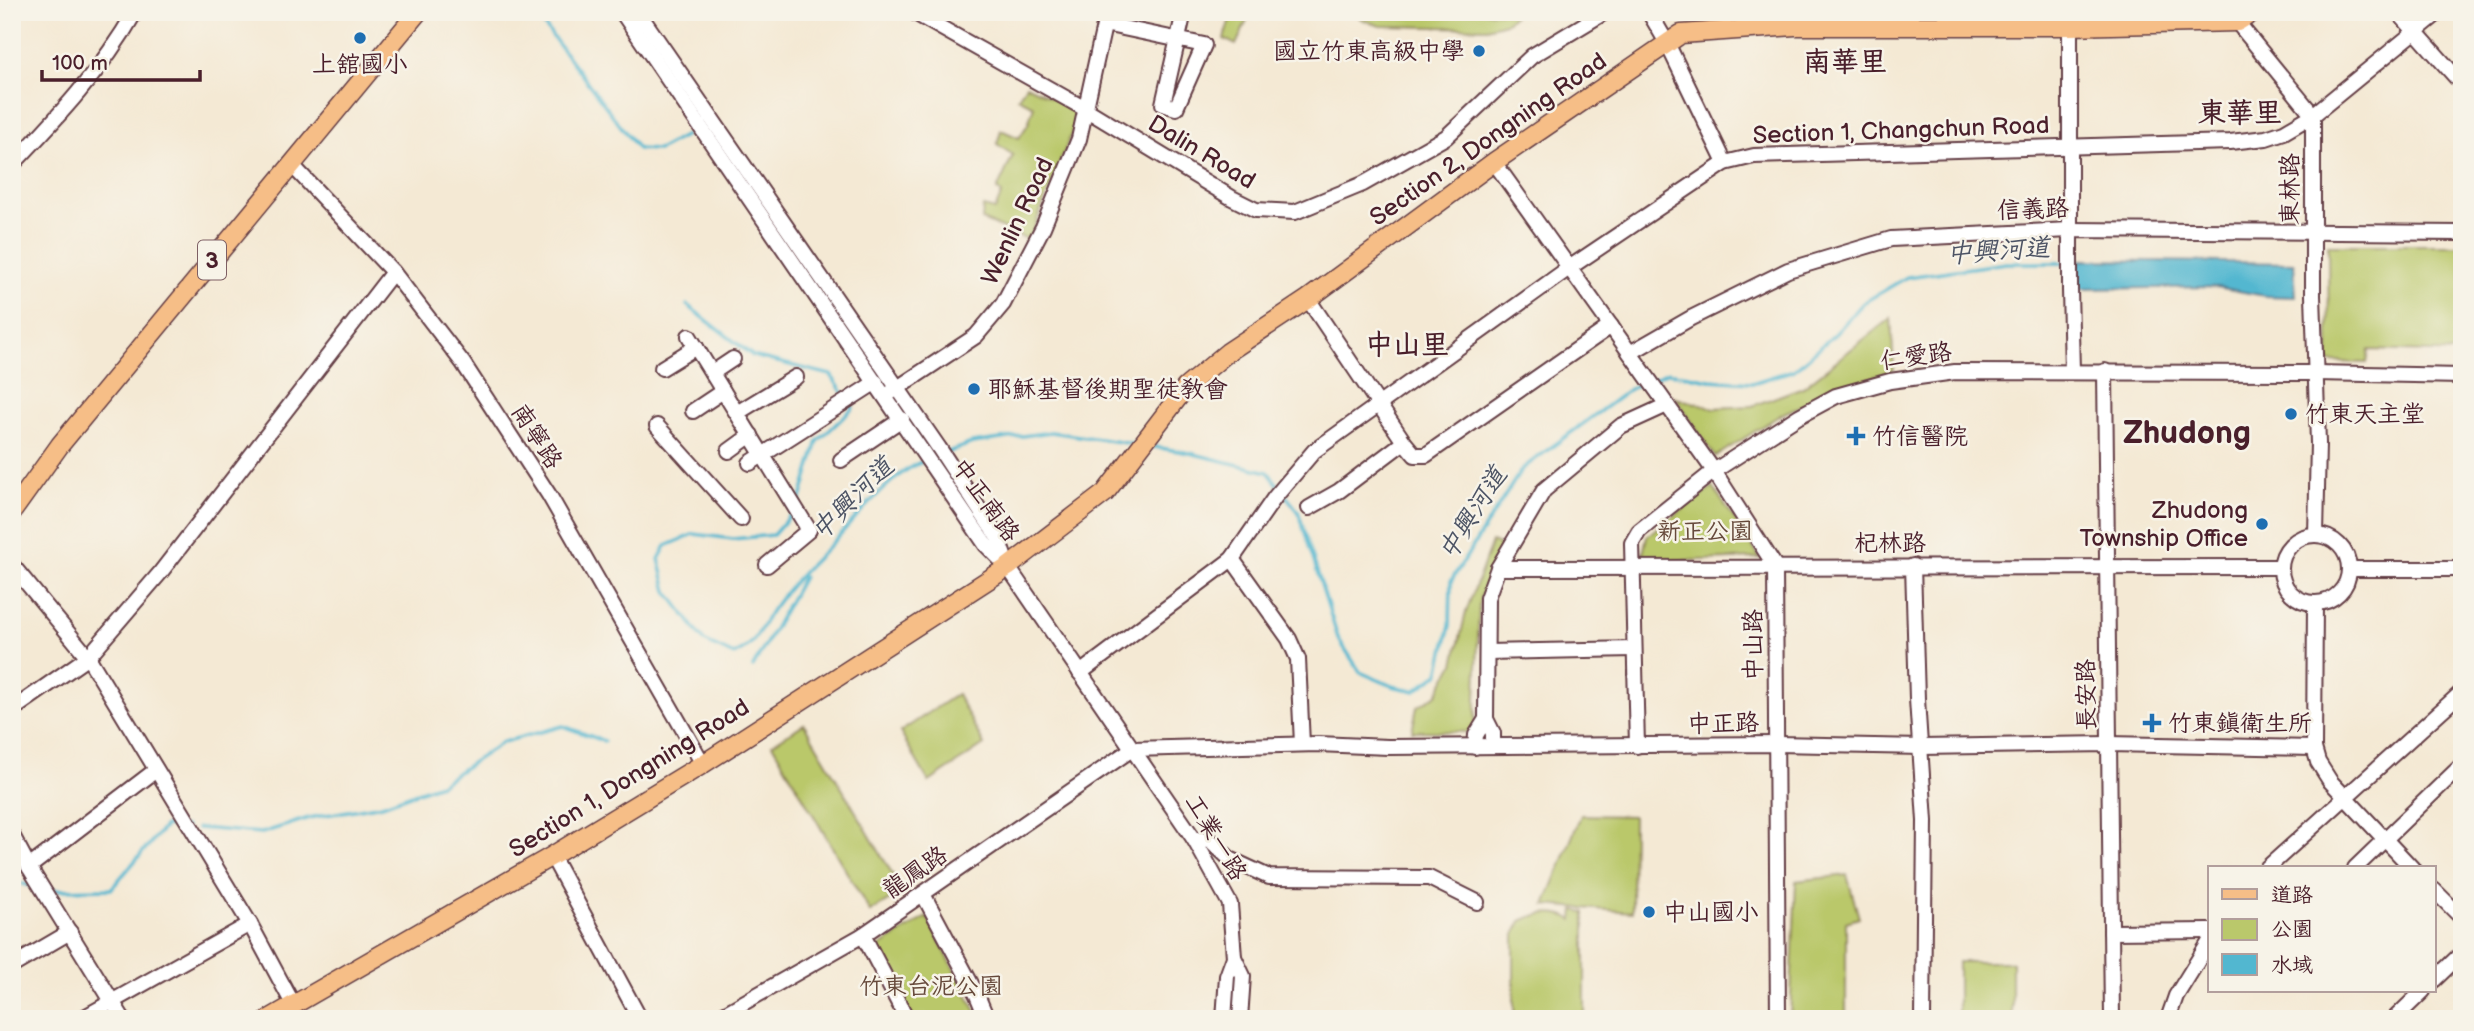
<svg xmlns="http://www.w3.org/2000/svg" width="2474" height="1031" viewBox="0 0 2474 1031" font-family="'Balsamiq Sans','LXGW WenKai TC',sans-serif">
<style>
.green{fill:#bac86b;stroke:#82744b;stroke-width:2}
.water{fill:#52b7d0;stroke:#4e6b7e;stroke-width:2}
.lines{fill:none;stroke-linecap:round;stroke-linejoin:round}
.stream{stroke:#52b7d0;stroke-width:3.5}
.minor-casing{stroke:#643d44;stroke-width:18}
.major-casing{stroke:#643d44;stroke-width:21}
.minor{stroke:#fff;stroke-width:14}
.major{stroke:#f6be87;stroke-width:18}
.poi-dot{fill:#1f6fb2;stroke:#f7f3e8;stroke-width:2.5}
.labels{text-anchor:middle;stroke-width:5;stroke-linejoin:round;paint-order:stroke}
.shield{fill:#f7f3e8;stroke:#7e5f64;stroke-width:2}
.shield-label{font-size:23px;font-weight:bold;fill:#4a1f2b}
.poi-label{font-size:24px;fill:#4a1f2b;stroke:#f7f3e8;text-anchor:start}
.street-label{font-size:24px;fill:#4a1f2b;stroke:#f7f3e8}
.park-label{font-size:24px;fill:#66493b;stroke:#f7f3e8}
.water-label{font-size:26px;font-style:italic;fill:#4d5465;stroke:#f7f3e8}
.quarter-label{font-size:28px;font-weight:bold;fill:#4a1f2b;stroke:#f7f3e8}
.district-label{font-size:32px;font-weight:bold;fill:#4a1f2b;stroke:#f7f3e8}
</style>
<rect width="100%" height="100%" fill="#f7f3e8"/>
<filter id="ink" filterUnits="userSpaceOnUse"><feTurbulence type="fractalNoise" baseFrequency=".0143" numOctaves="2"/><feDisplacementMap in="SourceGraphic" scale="14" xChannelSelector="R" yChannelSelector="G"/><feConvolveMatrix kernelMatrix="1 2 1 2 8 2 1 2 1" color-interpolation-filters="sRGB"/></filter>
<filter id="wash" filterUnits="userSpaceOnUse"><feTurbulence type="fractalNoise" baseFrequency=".00686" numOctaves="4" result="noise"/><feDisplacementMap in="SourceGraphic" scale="28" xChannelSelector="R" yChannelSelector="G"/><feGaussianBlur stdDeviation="1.57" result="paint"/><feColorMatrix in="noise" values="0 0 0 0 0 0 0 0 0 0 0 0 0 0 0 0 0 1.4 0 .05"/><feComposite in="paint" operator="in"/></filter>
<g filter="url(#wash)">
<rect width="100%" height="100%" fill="#f4e9d4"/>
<g class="green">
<path d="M 1232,12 L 1251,12 L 1236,45 L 1224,39 Z"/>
<path d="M 1355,12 L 1518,12 L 1505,23 L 1487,28 L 1380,26 L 1361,19 Z"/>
<path d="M 1026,85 L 1080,112 L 1029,240 L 982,220 L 983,207 L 995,210 L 1002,193 L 997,190 L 1013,155 L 997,144 L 1001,130 L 1019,138 L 1028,124 L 1034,106 L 1018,98 Z"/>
<path d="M 2328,245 L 2462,245 L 2462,353 L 2369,350 L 2367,363 L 2329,362 Z"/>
<path d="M 1891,318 L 1894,370 L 1835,390 L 1782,414 L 1715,457 L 1676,398 L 1714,408 L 1752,406 L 1803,387 Z"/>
<path d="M 1713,487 L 1760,558 L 1641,562 L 1647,536 Z"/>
<path d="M 1492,542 L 1501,546 L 1490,569 L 1479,602 L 1475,732 L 1412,731 L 1417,707 L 1437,694 L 1454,664 L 1466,612 Z"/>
<path d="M 957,694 L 984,745 L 929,782 L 900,732 Z"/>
<path d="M 804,724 L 903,892 L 870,912 L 772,744 Z"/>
<path d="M 1581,815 L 1633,816 L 1632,912 L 1545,905 Z"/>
<path d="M 1847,875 L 1859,918 L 1846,922 L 1846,1019 L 1790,1019 L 1796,881 Z"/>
<path d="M 1574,910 L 1585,912 L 1585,1019 L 1514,1019 L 1514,935 L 1521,921 C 1538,913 1557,909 1573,920 Z"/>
<path d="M 927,917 L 980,1019 L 912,1019 L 898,985 L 877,948 Z"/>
<rect x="1958" y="962" width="54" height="57"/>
</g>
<path class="water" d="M 2078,260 L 2294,263 L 2296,297 L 2265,296 L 2217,287 L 2080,289 Z"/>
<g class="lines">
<g class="stream">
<path d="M 534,12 L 638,149 L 658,150 L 686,135"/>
<path d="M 687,305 L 753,356 L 831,375 L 845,396"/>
<path d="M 1653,379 L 1668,372 L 1710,380 L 1752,383 L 1794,370 L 1835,334 L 1863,303 L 1907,277 L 2006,263 L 2065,263"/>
<path d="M 1149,446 L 1190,453 L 1268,472 L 1279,486"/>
<path d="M 946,453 L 972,443 L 1051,432 L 1134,444"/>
<path d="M 1283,492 L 1298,511 L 1338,638 L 1360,672 L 1392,686 L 1415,691 L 1439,673 L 1450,625 L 1451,581 L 1522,469 L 1630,389 L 1646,382"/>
<path d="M 799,505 L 818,441 L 853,408 L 849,402"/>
<path d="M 794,511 L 773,535 L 733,539 L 694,534 L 666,546 L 659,559 L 667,591 L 704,641 L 734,655 C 761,641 757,630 774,607 C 791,583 814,561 835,540 C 857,517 893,472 922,462"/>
<path d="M 753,667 L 803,577"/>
<path d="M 197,828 L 262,833 L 309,818 L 382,805 L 440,784 L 503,742 L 563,726 L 604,741"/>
<path d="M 23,884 L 32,886"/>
<path d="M 53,890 L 111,889 L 165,826 L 186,827"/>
</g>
</g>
</g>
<g filter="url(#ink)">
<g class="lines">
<defs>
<g id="minor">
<path d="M 622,12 L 986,545 L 1008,567 L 1194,839 L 1230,904 L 1234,957 L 1227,976 L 1224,1019"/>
<path d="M 638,12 L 939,448 L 998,538 L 1006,562"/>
<path d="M 913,12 L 1087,110 L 1232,198 L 1256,210 L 1295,212 L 1363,184 L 1446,137 L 1532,56 L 1605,12"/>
<path d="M 1649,12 L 1667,43 L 1725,163"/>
<path d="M 2398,12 L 2462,84"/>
<path d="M 2237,22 L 2313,115 L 2313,295 L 2318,443 L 2316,535"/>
<path d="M 1104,24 L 1204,45 L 1176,108 L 1163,104 L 1184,12"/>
<path d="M 1494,162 L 1714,471 L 1775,566 L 1778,1019"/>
<path d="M 291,164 L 393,272 L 463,363 L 549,495 L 703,764"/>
<path d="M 12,165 C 58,117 102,70 135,12"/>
<path d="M 1308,299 L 1404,442 L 1415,455 L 1426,455 L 1611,326"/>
<path d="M 689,336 L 809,530 L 767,565"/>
<path d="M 1630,353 L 1691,318 L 1788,270 L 1891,239 L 2070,230 L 2462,233"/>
<path d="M 662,368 L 696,347"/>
<path d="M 2072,371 L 2070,290 L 2070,26 L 2075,12"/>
<path d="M 2105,371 L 2112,1019"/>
<path d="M 712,373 L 733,359"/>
<path d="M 890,393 L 976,336 L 1003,304 L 1043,227 L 1079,139 L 1107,12"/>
<path d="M 693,411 L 723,391"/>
<path d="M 737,413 L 796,377"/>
<path d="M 657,426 L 741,519"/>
<path d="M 729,451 L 751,435"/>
<path d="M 841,460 L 902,419"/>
<path d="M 750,463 L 876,382"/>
<path d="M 1309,508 L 1339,491 L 1404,442"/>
<circle cx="2315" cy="569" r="34"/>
<path d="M 1232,559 L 1289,639 L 1298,659 L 1302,744"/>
<path d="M 12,565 L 88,657 L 250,924 L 293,1004"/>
<path d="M 1913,566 L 1917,699 L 1925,821 L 1923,1019"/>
<path d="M 1498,568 L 2281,567"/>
<path d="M 2349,569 L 2462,569"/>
<path d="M 2315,603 L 2314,748 L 2318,762 L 2330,781 L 2412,868"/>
<path d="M 1487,652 L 1633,649"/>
<path d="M 1080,673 L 1232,559 L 1275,497 L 1314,451 L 1569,268 L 1725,163 L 1754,156 L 2230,142 L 2266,138 L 2284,132 L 2313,115 L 2439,12"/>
<path d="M 12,710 L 88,657 L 160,573 L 393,272"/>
<path d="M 1493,746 L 1493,733 L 1486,719 L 1487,598 L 1498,568 L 1544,490 L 1621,426 L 1667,405"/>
<path d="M 1637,746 L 1632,543 L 1639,531 L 1714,471 L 1799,416 L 1836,396 L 1890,381 L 1955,372 L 2316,373 L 2462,376"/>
<path d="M 1475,747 L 1476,735 L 1486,719"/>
<path d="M 1132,749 L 1318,744 L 1388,747 L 1777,744 L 1922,747 L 2109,744 L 2314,748"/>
<path d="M 12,835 L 29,867 L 123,1019"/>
<path d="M 1194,839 L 1210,840 L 1230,859 L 1269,877 L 1429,878 L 1477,902"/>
<path d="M 552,856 L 640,1019"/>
<path d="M 29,867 L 156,770"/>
<path d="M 2267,868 L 2462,692"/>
<path d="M 2355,868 L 2462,765"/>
<path d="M 2434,890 L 2462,918"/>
<path d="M 923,894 L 977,995 L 987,1019"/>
<path d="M 2111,932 L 2210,931"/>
<path d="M 863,935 L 907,1019"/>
<path d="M 1234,957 L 1243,976 L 1240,1019"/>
<path d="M 12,966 L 70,932"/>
<path d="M 2434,980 L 2462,953"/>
<path d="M 81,1019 L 250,924"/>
<path d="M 715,1019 L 863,935 L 1132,749"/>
<path d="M 2168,1019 L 2176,996 L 2210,941"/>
<path d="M 2394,1019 L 2423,991"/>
</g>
<g id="major">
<path d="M 12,512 L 60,445 L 418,12"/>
<path d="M 269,1019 L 552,856 L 703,764 L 1008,567 L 1105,493 L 1186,387 L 1228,352 L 1308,299 L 1494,162 L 1681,34 L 1795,26 L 2070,26 L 2237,22 L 2253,12"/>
</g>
</defs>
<use href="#minor" class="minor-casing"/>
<use href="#major" class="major-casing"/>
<use href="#minor" class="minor"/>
<use href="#major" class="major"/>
</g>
</g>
<g class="poi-dot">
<circle cx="360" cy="38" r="7"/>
<circle cx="1479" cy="51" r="7"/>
<circle cx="974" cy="389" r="7"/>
<circle cx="2291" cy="414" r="7"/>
<path d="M1852.5 425.5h7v7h7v7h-7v7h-7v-7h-7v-7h7z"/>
<circle cx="2262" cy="524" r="7"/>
<path d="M2148.5 712.5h7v7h7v7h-7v7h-7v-7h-7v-7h7z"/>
<circle cx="1649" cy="912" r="7"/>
</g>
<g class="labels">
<rect class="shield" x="198" y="240.5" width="28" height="39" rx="5"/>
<g class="shield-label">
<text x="212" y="268">3</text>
</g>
<g class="poi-label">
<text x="1465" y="59" text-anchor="end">國立竹東高級中學</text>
<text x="360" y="72" text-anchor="middle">上舘國小</text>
<text x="988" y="397">耶穌基督後期聖徒教會</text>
<text x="2305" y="422">竹東天主堂</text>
<text x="1872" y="444">竹信醫院</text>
<text x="2248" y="518" text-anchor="end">Zhudong<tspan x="2248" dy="28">Township Office</tspan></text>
<text x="2168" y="731">竹東鎮衛生所</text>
<text x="1663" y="920">中山國小</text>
</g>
<g class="street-label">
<text transform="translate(1901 130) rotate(-2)" y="8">Section 1, Changchun Road</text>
<text transform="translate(1488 139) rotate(-35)" y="8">Section 2, Dongning Road</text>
<text transform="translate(1202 152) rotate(31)" y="8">Dalin Road</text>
<text transform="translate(2290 189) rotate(-90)" y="8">東林路</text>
<text transform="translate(2033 209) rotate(-2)" y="8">信義路</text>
<text transform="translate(1017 221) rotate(-65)" y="8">Wenlin Road</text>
<text transform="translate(1916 356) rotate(-8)" y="8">仁愛路</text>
<text transform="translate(537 436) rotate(57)" y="8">南寧路</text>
<text transform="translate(986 500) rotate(54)" y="8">中正南路</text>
<text x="1890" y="551">杞林路</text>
<text transform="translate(1753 645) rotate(-90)" y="8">中山路</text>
<text transform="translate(2086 695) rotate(-91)" y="8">長安路</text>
<text transform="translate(1723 723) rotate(-1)" y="8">中正路</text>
<text transform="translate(629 778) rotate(-32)" y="8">Section 1, Dongning Road</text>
<text transform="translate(1216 837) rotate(59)" y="8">工業一路</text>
<text transform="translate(915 872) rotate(-35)" y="8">龍鳳路</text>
</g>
<g class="park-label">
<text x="1705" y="539">新正公園</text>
<text x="931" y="994">竹東台泥公園</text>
</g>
<g class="water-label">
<text transform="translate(1998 250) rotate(-4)" y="9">中興河道</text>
<text transform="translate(852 498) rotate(-45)" y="9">中興河道</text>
<text transform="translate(1472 513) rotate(-58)" y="9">中興河道</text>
</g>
<g class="quarter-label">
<text x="1845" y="71">南華里</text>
<text x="2240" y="122">東華里</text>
<text x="1407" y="354">中山里</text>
</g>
<g class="district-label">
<text x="2187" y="443">Zhudong</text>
</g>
</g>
<rect width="2474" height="1031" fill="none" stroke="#f7f3e8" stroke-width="42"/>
<rect x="2208" y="866" width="228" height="126" fill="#f7f3e8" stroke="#b29e9c" stroke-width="2"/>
<rect x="2222" y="889" width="35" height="10" fill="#f6be87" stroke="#b29e9c" stroke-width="2"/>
<text x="2271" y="902" font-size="21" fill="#4a1f2b">道路</text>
<rect x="2222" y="919" width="35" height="21" fill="#bac86b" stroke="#b29e9c" stroke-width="2"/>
<text x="2271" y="936" font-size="21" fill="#4a1f2b">公園</text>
<rect x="2222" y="954" width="35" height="21" fill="#52b7d0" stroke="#b29e9c" stroke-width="2"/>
<text x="2271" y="972" font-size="21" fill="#4a1f2b">水域</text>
<path d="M42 70v10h158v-10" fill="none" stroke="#4a1f2b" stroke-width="3.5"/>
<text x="52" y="70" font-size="21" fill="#4a1f2b" stroke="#f7f3e8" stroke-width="5" paint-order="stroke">100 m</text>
</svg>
